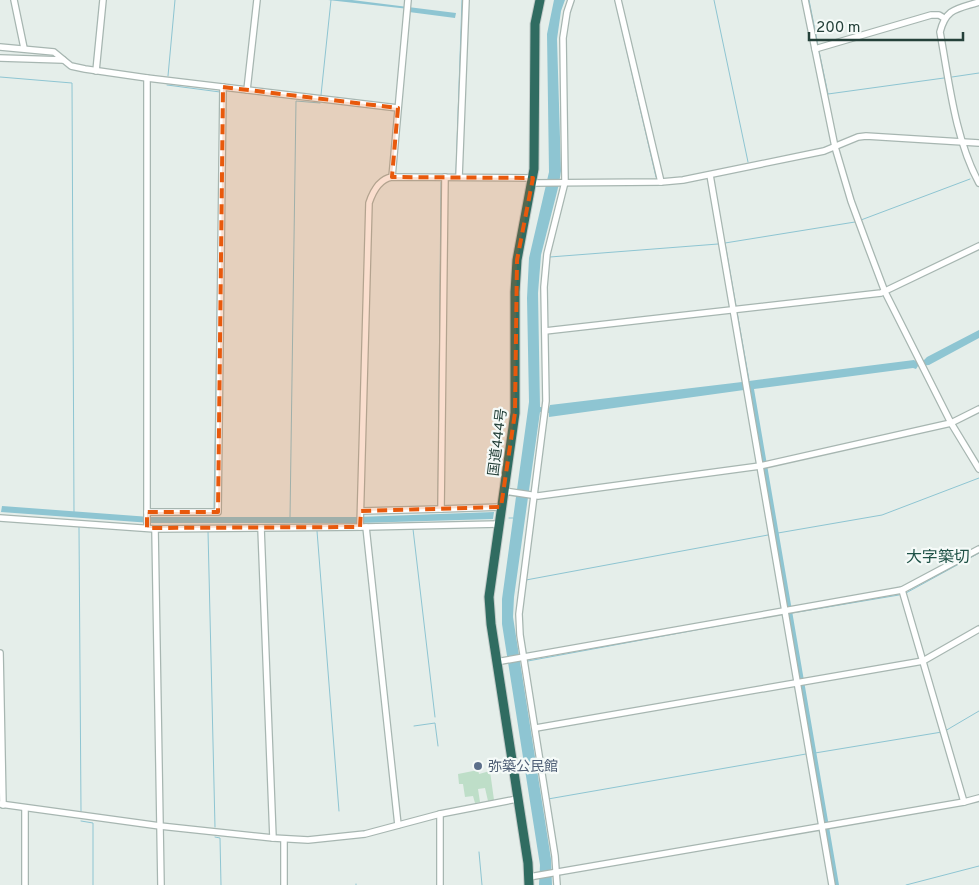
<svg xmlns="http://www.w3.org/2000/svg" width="979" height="885" viewBox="0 0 979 885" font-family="Overpass,'Noto Sans JP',sans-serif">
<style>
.green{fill:#bedec8}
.water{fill:#8ec5d2}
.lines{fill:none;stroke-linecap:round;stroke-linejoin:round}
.stream{stroke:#8ec5d2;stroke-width:1}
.minor-casing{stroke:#a7b6b1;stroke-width:8}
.highway-casing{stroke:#c2cac8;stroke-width:11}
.minor{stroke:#fff;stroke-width:5.5}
.highway{stroke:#306c61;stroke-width:9}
.marked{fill:#e8590c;fill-opacity:0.2;stroke:#e8590c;stroke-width:4;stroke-dasharray:10 6;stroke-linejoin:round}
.service-dot{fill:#5c6f8a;stroke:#f5faf8;stroke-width:2}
.labels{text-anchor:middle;stroke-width:4.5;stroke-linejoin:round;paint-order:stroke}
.street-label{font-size:14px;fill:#244039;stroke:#f5faf8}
.service-label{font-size:14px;fill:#4e5e75;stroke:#f5faf8;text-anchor:start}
.quarter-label{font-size:16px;fill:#1f5247;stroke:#f5faf8}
</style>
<rect width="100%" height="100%" fill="#e5eeea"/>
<path class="green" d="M 478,770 L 479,774 L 490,771 L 494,800 L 488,801 L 485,788 L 478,789 L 480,802 L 475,803 L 473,796 L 465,797 L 463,784 L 459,784 L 458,774 Z"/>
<g class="water">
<path d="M 328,0 L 352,0 L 456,13 L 455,18 L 409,12 L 409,9 Z"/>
<path d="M 554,0 L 565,0 L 561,11 L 557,39 L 561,171 L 559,184 L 541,255 L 538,293 L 540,407 L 549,408 L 550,405 L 742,382 L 743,384 L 749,383 L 749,381 L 914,360 L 917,362 L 924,360 L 927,357 L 979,330 L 979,338 L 929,365 L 918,366 L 916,369 L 913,368 L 754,389 L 839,885 L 835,885 L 750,388 L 743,388 L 744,390 L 549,417 L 549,413 L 540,412 L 514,597 L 513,617 L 551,859 L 552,885 L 539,885 L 540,865 L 502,624 L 502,599 L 529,402 L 527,298 L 529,258 L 549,172 L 547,34 Z"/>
<path d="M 2,506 L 150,517 L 358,517 L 494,512 L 493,519 L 359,523 L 151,523 L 1,512 Z"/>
</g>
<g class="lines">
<g class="stream">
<path d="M 615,0 L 656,177"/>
<path d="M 714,0 L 748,162"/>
<path d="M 809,0 L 818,45"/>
<path d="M 819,51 L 828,94 L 944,78"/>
<path d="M 94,61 L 100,0"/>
<path d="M 168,76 L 175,0"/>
<path d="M 0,77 L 72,83 L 74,513"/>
<path d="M 952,77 L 979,73"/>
<path d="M 167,85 L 220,92"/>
<path d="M 321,95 L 331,0"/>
<path d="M 456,174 L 462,0"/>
<path d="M 861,220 L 970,179"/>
<path d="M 550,257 L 718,244"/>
<path d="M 736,306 L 725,243 L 855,222"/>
<path d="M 737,312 L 749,380"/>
<path d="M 438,505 L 441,182"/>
<path d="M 214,509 L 220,134"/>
<path d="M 290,518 L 296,101 L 320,103"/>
<path d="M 509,518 L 513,518"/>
<path d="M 79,527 L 81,811"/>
<path d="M 413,529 L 435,717"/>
<path d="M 208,531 L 215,827"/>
<path d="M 317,531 L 339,811"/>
<path d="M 778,533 L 882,515 L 979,478"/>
<path d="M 526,580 L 768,535"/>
<path d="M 906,593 L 979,553"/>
<path d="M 792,613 L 899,595"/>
<path d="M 528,661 L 782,614"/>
<path d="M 414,726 L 435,723 L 438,746"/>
<path d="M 945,731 L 979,711"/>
<path d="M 815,753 L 942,732"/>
<path d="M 548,799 L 806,754"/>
<path d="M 81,821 L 93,823 L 93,885"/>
<path d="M 215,837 L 220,838 L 221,885"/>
<path d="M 479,852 L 482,885"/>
<path d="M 356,885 L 356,884"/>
<path d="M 906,885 L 979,866"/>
</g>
<defs>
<g id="minor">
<path d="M 14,0 L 24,48"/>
<path d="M 618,0 L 661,182"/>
<path d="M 805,0 L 835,147 L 851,201 L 868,247 L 885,292 L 951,423 L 979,469"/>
<path d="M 979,2 C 957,9 946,8 940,32 C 949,81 955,139 979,183"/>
<path d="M 0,47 L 54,52 L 71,66 L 85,69 L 147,78 L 398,108"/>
<path d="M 815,49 L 931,15 L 939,15 L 944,18"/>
<path d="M 0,58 L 63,60"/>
<path d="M 96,71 L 103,0"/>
<path d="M 247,90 L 257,0"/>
<path d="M 710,175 L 832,885"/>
<path d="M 392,177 L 408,0"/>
<path d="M 445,177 L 441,509 L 501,507"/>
<path d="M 459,177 L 466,0"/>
<path d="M 532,183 L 661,182 L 683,180 L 824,151 L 858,137 L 866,136 L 979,143"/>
<path d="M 545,331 L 881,293 L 979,246"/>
<path d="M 504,491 L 538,496 L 760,466 L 951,423 L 979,409"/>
<path d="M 361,511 L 441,509"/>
<path d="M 147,512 L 218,512 L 223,87"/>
<path d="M 0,518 L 155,529 L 366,527 L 499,524"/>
<path d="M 360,527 L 369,203 C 373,191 379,179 392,177 L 533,178"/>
<path d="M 366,527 L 398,825"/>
<path d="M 147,528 L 147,78"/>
<path d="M 261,528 L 273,838"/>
<path d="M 155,529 L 161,885"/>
<path d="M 902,590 L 964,802"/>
<path d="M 0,653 L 3,805"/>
<path d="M 496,662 L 902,590 L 979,549"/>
<path d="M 536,728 L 923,661 L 979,629"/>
<path d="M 0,804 L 160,826 L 273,838 L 308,840 L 365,834 L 440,814 L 517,799"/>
<path d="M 284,839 L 284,885"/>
<path d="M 529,877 L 964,802 L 979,798"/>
<path d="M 25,885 L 25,808"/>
<path d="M 440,885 L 440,814"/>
<path d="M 557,885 L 555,856 L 520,635 L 519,614 L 546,401 L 544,287 L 547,254 L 565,182 L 563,38 L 567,12 L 571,0"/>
</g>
<path id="highway" d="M 529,885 L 528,863 L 491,624 L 489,597 L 515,413 L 515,292 L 517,260 L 534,169 L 535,24 L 540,0"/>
</defs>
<use href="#minor" class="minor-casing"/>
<use href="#highway" class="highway-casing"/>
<use href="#minor" class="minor"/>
<use href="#highway" class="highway"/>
</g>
<path class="marked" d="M 223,87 L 398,108 L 392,177 L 533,178 L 517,260 L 515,413 L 501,507 L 361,511 L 360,527 L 147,528 L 147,512 L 218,512 Z"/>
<circle class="service-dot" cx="478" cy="766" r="5"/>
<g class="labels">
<g class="street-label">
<text transform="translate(497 442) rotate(-83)" y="5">国道444号</text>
</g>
<g class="service-label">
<text x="488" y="771">弥築公民館</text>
</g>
<g class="quarter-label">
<text x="938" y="562">大字築切</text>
</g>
</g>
<path d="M809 32v8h154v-8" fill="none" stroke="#244039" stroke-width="2.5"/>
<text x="816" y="32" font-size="15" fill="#244039" stroke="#f5faf8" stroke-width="4" paint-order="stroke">200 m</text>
</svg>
